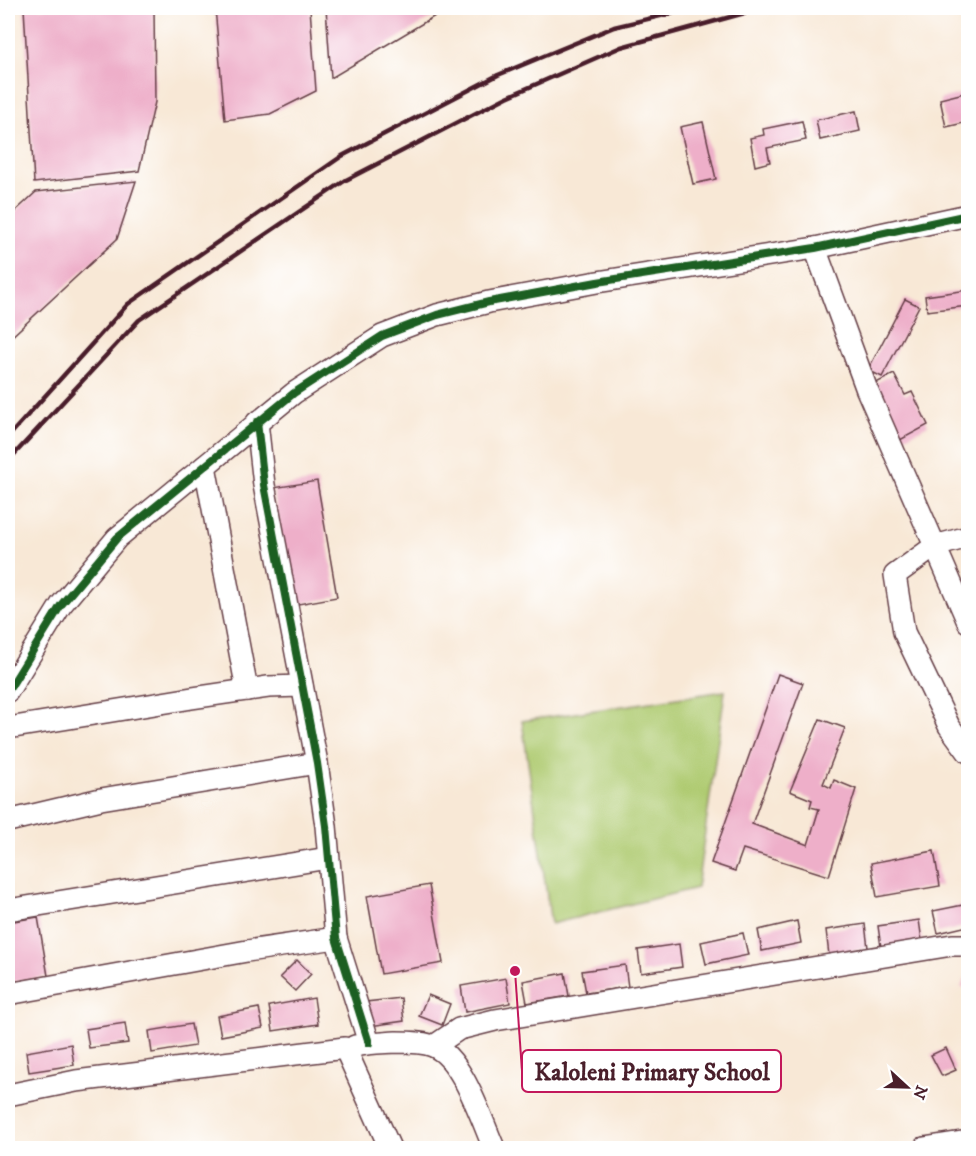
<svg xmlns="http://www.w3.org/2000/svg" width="976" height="1156" viewBox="0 0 976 1156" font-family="'IM FELL DW Pica',serif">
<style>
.green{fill:#afcb71;stroke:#7c754e;stroke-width:1.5}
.building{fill:#eeafc9}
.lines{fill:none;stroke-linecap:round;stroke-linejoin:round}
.minor-casing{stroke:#643d45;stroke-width:24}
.minor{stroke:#fff;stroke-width:21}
.rail{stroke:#4a1f2b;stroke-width:4.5}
.cycleway-casing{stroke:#fff;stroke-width:11}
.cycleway{stroke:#1b5e20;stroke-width:8}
.leader{fill:none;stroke:#c2185b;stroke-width:2}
.callout-dot{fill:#c2185b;stroke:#fff;stroke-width:2}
.callout{fill:#fff;stroke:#c2185b;stroke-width:2}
.callout-label{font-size:24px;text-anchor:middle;font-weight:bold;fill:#4a1f2b}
</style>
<rect width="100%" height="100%" fill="#fff"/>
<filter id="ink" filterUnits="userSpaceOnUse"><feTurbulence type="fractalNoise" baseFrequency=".0167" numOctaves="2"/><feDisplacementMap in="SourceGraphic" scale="12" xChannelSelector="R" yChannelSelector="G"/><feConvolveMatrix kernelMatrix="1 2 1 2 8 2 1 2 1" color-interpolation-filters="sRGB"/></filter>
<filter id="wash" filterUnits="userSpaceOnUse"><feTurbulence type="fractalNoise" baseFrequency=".008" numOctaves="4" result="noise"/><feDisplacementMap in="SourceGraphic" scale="24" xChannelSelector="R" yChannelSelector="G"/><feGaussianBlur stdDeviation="1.35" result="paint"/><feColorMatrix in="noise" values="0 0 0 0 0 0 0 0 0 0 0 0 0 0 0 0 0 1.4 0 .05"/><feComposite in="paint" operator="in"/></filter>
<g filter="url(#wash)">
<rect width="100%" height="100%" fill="#f8e8d6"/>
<path class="green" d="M 725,691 L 697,888 L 551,924 L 522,721 Z"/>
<g id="blocks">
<g class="building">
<path d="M 24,8 L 154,8 L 155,102 L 139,171 L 34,183 Z"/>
<path d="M 215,8 L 310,8 L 316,91 L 270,114 L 225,120 Z"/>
<path d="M 326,8 L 445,8 L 445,10 L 331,78 Z"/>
<path d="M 968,92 L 968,122 L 946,127 L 940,99 Z"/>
<path d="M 856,111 L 860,131 L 820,140 L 816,120 Z"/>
<path d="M 802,121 L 806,140 L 767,148 L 770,162 L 755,166 L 750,138 L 764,135 L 763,129 Z"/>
<path d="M 703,122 L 716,179 L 693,184 L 680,127 Z"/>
<path d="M 136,181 L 117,239 L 8,340 L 8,218 L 36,192 Z"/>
<path d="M 968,290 L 968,306 L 927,311 L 925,296 Z"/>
<path d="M 905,299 L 919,306 L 882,377 L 868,370 Z"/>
<path d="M 894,374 L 905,395 L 912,392 L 928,425 L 900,440 L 872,385 Z"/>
<path d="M 317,481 L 337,597 L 293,605 L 273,488 Z"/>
<path d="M 778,674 L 803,683 L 752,824 L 808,845 L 819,809 L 810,807 L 812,800 L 790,791 L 820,719 L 845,728 L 823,784 L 831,788 L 834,780 L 856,789 L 829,876 L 743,849 L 735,871 L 711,863 Z"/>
<path d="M 934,851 L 940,886 L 877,897 L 871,863 Z"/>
<path d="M 429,885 L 443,963 L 381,974 L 367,896 Z"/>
<path d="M 968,904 L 968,926 L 938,933 L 933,911 Z"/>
<path d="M 38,917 L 48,976 L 8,983 L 8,922 Z"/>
<path d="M 919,920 L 922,941 L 881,947 L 878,926 Z"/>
<path d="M 797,921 L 801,943 L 762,951 L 758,930 Z"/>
<path d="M 865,924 L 868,948 L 829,955 L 826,930 Z"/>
<path d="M 743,933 L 748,955 L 706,964 L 701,942 Z"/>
<path d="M 679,944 L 682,967 L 641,973 L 638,950 Z"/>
<path d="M 297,960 L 311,974 L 295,991 L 280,977 Z"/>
<path d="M 625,965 L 628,987 L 586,993 L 582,971 Z"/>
<path d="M 565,973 L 569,996 L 527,1003 L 523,981 Z"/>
<path d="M 968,973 L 968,990 L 961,987 Z"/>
<path d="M 506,978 L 510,1003 L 465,1012 L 461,986 Z"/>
<path d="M 428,995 L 450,1004 L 442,1025 L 419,1016 Z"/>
<path d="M 314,998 L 318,1024 L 273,1031 L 269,1006 Z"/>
<path d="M 401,998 L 404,1021 L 370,1026 L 366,1002 Z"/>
<path d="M 259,1008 L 263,1028 L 221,1036 L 217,1016 Z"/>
<path d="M 125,1023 L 128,1043 L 89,1048 L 86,1029 Z"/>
<path d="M 191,1024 L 195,1046 L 152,1053 L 149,1031 Z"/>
<path d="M 71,1044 L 74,1065 L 29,1072 L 26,1052 Z"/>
<path d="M 8,1048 L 12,1067 L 8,1068 Z"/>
<path d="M 946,1048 L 956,1070 L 942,1076 L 931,1055 Z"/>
</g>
</g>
</g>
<g filter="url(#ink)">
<use href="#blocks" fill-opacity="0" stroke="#643d45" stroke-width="1.5"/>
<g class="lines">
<defs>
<g id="minor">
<path d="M 815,248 L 867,390 L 935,546 L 895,575 L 904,632 L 949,726 L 968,752"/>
<path d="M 257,422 L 264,485 L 317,763 L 326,826 L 336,938 L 369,1043"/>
<path d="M 205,466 L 247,690"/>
<path d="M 968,537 L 935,546 L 968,622"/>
<path d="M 8,691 L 61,605 L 117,538 L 294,393 L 382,336 L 437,315 L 489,302 L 597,282 L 815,248 L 968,215"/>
<path d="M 8,728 L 192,698 L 268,687 L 302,686"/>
<path d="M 8,821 L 101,799 L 317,763"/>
<path d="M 8,910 L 328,858"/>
<path d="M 8,994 L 247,951 L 336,938"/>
<path d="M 355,1046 C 369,1043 382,1043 396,1042 C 408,1042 423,1042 433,1046 C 462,1057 482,1121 494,1148"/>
<path d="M 434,1046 L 459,1029 L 495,1020 L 952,945 L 968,945"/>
<path d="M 8,1095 L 76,1081 L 345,1048 L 390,1148"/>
<path d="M 924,1148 L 968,1141"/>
</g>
</defs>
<use href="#minor" class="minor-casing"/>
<use href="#minor" class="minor"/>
<g class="rail">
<path d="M 8,437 L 128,304 L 342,156 L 498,75 L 614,27 L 694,8"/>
<path d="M 8,461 L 139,320 L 346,180 L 507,97 L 621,47 L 763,8"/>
</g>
<defs>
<g id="cycleway">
<path d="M 257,422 L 264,485 L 317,763 L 326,826 L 336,938 L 369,1043"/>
<path d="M 8,691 L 61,605 L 117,538 L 294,393 L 382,336 L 437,315 L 489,302 L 597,282 L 815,248 L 968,215"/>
</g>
</defs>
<use href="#cycleway" class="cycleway-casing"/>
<use href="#cycleway" class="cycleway"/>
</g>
</g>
<path class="leader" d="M515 971L522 1071"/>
<circle class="callout-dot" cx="515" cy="971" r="6"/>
<rect class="callout" x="522" y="1050" width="259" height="42" rx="6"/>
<g class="callout-label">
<text x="652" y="1080">Kaloleni Primary School</text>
</g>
<rect width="976" height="1156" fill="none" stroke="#fff" stroke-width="30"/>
<g transform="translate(907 1087) rotate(112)" stroke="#ffffff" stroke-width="4.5" paint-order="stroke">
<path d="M0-4.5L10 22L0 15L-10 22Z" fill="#4a1f2b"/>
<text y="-9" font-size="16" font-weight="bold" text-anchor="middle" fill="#4a1f2b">N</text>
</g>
</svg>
